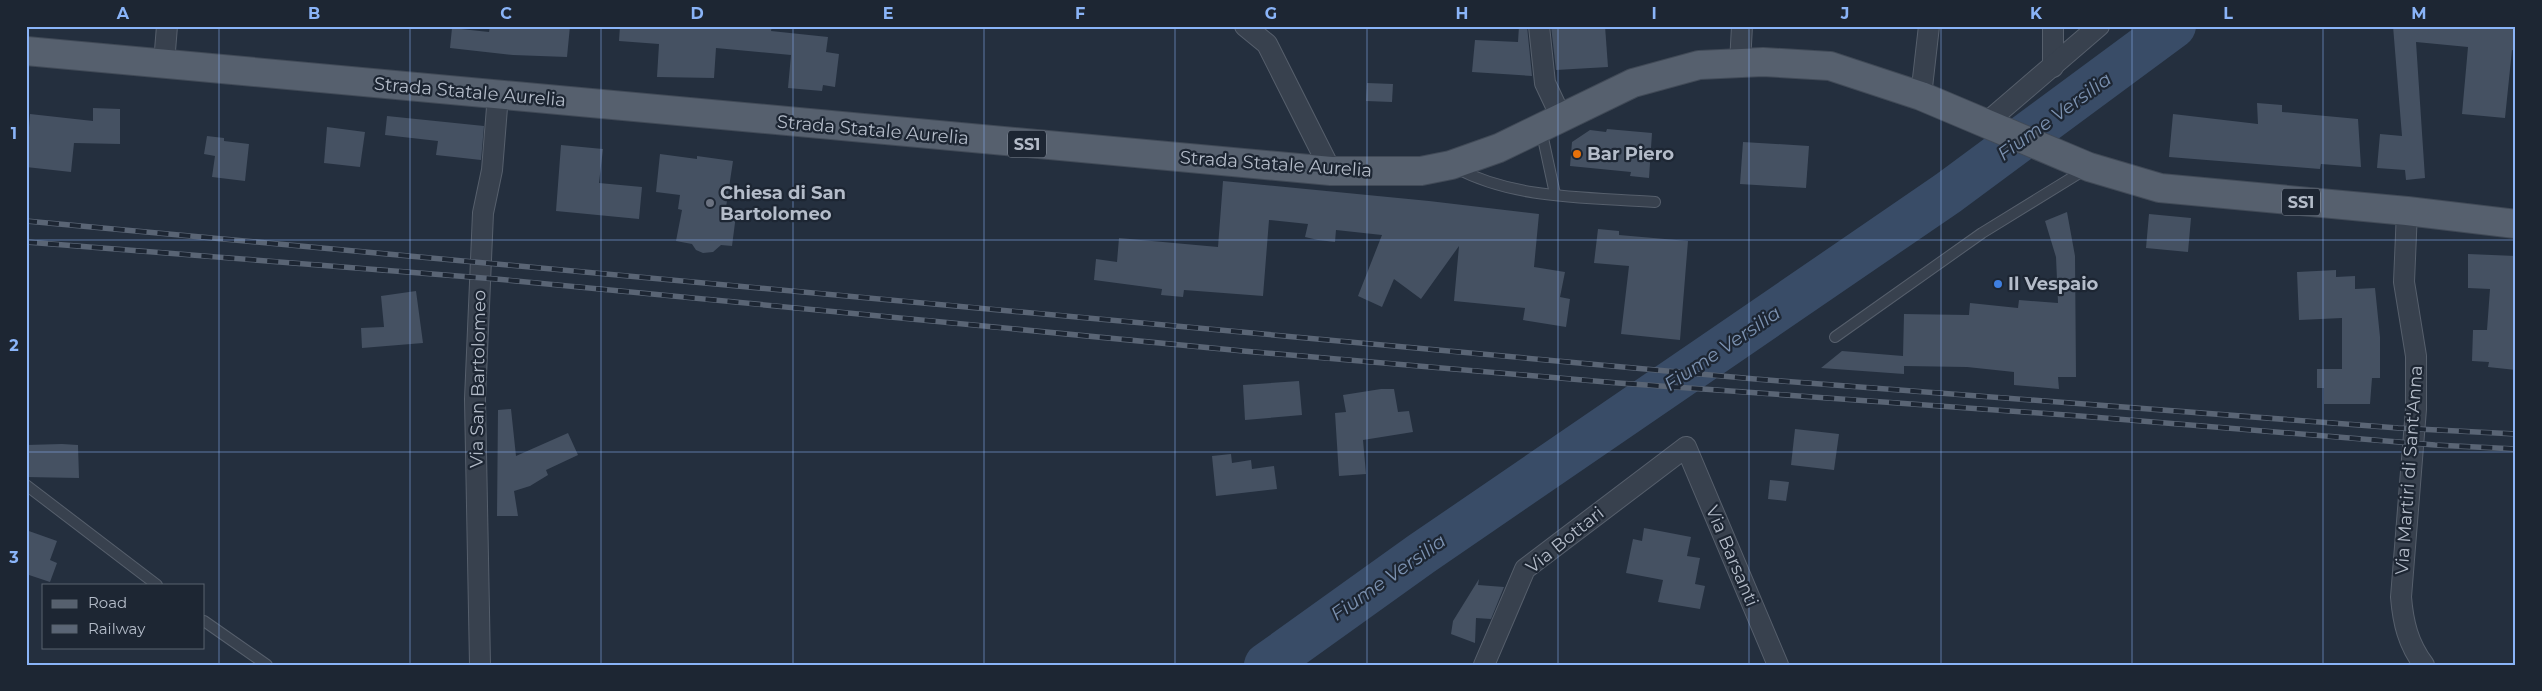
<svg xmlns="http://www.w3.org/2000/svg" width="2542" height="691" viewBox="0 0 2542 691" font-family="Montserrat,sans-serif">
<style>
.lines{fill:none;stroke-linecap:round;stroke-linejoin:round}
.river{stroke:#394c67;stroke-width:44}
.building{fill:#455162}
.lane-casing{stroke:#565f6c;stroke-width:12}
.street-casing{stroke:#565f6c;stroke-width:22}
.primary-casing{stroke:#414a57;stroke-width:30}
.lane{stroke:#38414e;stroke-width:10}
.street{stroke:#38414e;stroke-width:20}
.primary{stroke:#56606e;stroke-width:28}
.rail-casing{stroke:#5a6575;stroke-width:5.5}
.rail{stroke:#1d2633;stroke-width:4;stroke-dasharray:11;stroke-linecap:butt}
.grid{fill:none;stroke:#8ab4f8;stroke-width:1;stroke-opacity:0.55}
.food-dot{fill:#e8710a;stroke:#1d2633;stroke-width:2}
.worship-dot{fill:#6b7280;stroke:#1d2633;stroke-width:2}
.shop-dot{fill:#3f7fe0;stroke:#1d2633;stroke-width:2}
.labels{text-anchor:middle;stroke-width:4.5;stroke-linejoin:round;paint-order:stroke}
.shield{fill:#1d2633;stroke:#878f9c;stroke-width:1}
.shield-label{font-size:16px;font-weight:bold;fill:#b4bcc9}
.street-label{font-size:18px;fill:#b4bcc9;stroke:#1d2633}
.poi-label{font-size:18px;font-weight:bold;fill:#b4bcc9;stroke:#1d2633;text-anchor:start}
.water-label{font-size:19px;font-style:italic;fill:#7c92b1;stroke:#1d2633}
.neatline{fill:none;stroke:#8ab4f8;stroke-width:2}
.grid-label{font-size:16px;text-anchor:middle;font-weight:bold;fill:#8ab4f8}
</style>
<rect width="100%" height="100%" fill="#242f3e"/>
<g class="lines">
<path class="river" d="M 1266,665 L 1421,554 L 1948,193 L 2174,26"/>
</g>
<g class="building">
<path d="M 490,26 L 570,26 L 567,57 L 513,55 L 450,48 L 452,28 L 489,32 Z"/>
<path d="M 620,26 L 772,26 L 771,31 L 828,37 L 826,52 L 839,54 L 835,87 L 823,85 L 822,91 L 788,88 L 791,55 L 716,48 L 714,78 L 657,77 L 659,44 L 619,41 Z"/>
<path d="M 1519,26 L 1527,26 L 1532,76 L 1472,72 L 1475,40 L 1518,42 Z"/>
<path d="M 1551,26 L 1605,26 L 1608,67 L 1556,70 Z"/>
<path d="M 2393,26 L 2516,26 L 2516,51 L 2512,50 L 2505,118 L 2462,114 L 2468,47 L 2416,42 L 2425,178 L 2406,180 L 2405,170 L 2377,168 L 2380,134 L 2402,136 Z"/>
<path d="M 1367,83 L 1393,84 L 1392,102 L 1366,101 Z"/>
<path d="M 2257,103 L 2282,105 L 2282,112 L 2358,119 L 2361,167 L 2321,164 L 2320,169 L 2169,157 L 2173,114 L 2258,124 Z"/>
<path d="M 93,108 L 120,109 L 120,144 L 74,143 L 71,172 L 26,167 L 30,114 L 93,121 Z"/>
<path d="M 387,116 L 484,126 L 481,160 L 436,155 L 438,141 L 385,135 Z"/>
<path d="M 327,127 L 365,132 L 360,167 L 324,163 Z"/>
<path d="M 1607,129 L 1652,133 L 1649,178 L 1630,176 L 1631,172 L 1570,166 L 1572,142 L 1590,130 L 1606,132 Z"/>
<path d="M 207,136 L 224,138 L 224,141 L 249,144 L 245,181 L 212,177 L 215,156 L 204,154 Z"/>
<path d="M 1743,142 L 1809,146 L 1806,188 L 1740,184 Z"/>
<path d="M 561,145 L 603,149 L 599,183 L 642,187 L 639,219 L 556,211 Z"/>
<path d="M 660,154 L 697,159 L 697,156 L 733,161 L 725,214 L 736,215 L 732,246 L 721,245 L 713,252 L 703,253 L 696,250 L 692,244 L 676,241 L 682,210 L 678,209 L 680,195 L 656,192 Z"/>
<path d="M 1223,181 L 1429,201 L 1539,214 L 1534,267 L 1565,272 L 1560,297 L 1570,299 L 1566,327 L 1523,320 L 1525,308 L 1454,301 L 1459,246 L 1421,299 L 1394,279 L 1382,307 L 1358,296 L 1382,235 L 1336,230 L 1335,242 L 1318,240 L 1305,237 L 1308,224 L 1269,220 L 1263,296 L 1184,290 L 1183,297 L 1161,295 L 1162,289 L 1094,280 L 1096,259 L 1117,262 L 1119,238 L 1218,247 Z"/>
<path d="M 2067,212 L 2075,256 L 2076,377 L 2058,377 L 2059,389 L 2014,385 L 2014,372 L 1967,367 L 1904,366 L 1904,374 L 1821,368 L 1842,351 L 1903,356 L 1904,314 L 1969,315 L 1970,303 L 2018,308 L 2019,300 L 2058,303 L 2056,257 L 2045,221 Z"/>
<path d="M 2149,214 L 2191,218 L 2188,252 L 2146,248 Z"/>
<path d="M 1598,229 L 1619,231 L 1619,235 L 1688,241 L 1680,340 L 1621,334 L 1629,266 L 1594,263 Z"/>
<path d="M 2468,254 L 2516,256 L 2516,370 L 2488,367 L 2489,362 L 2472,361 L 2473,330 L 2487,330 L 2490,289 L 2468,288 Z"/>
<path d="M 2336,270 L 2336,277 L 2355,276 L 2355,289 L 2375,288 L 2380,337 L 2380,378 L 2372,378 L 2370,404 L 2324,404 L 2324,388 L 2317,388 L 2317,369 L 2342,369 L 2342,318 L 2299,320 L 2297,272 Z"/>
<path d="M 416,291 L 423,343 L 362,348 L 361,328 L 384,327 L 381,296 Z"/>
<path d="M 1299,381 L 1302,415 L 1245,420 L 1243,385 Z"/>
<path d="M 1381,389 L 1394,389 L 1398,412 L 1409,411 L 1413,432 L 1363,440 L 1366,474 L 1339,476 L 1335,413 L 1346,412 L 1343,395 Z"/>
<path d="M 511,409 L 516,456 L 568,433 L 578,455 L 546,470 L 548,475 L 530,486 L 514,491 L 518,516 L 497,516 L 498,410 Z"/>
<path d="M 1795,429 L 1839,434 L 1834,470 L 1791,465 Z"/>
<path d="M 62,444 L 78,445 L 79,478 L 26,477 L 26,445 Z"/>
<path d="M 1231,454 L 1232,463 L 1251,460 L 1252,469 L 1274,466 L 1277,489 L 1216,496 L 1212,456 Z"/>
<path d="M 1770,480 L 1789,482 L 1786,501 L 1768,499 Z"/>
<path d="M 1644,528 L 1691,537 L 1687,556 L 1700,558 L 1695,584 L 1705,586 L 1700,609 L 1658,602 L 1663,580 L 1626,573 L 1633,539 L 1642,541 Z"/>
<path d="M 26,530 L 57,541 L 50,560 L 57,563 L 50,582 L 26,574 Z"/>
<path d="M 1479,579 L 1478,585 L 1504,587 L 1491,619 L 1476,618 L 1475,643 L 1451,634 L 1453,621 Z"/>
</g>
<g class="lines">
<defs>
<g id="lane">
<path d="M 1541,129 L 1555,194"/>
<path d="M 1456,168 C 1516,200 1589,197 1655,202"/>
<path d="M 1835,337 L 1982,233 L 2086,169"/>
<path d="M 26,485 L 157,585"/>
<path d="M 204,621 L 267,665"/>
</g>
<g id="street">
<path d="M 1245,26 L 1267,44 L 1331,171"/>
<path d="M 1539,26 L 1545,83 L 1561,117"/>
<path d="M 2053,26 L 2053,67"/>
<path d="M 164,63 L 167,26"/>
<path d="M 1740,63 L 1742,26"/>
<path d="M 1921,96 L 1929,26"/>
<path d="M 1986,123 L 2099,26"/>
<path d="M 2407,211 L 2404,282 L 2416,356 L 2416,409 L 2401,597 C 2403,622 2408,644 2424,665"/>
<path d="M 480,665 L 475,399 L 483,213 L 492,170 L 498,95"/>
<path d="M 1484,665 L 1525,569 L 1686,447 L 1778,665"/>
</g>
<path id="primary" d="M 26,51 L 1331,171 L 1421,171 L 1451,165 L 1499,148 L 1633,83 L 1699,65 L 1763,62 L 1830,66 L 1921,96 L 2089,167 L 2160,188 L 2407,211 L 2516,224"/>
</defs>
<use href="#lane" class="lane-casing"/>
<use href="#street" class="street-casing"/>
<use href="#primary" class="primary-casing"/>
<use href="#lane" class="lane"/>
<use href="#street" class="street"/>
<use href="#primary" class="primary"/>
<defs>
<g id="rail">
<path d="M 26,221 L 1755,379 L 2398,428 L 2516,434"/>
<path d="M 26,242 L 496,279 L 1243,351 L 1618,383 L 2080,416 L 2435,445 L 2516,449"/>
</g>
</defs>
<use href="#rail" class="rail-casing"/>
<use href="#rail" class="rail"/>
</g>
<path class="grid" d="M 219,26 L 219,665M 410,26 L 410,665M 601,26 L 601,665M 793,26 L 793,665M 984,26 L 984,665M 1175,26 L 1175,665M 1367,26 L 1367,665M 1558,26 L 1558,665M 1749,26 L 1749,665M 1941,26 L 1941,665M 2132,26 L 2132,665M 2323,26 L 2323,665M 26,240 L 2516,240M 26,452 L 2516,452"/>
<circle class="food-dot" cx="1577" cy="154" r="5"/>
<circle class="worship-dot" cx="710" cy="203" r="5"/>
<circle class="shop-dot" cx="1998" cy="284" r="5"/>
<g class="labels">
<g class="shield">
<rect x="1008" y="130.5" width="38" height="27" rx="4"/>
<rect x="2282" y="188.5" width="38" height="27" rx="4"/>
</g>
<g class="shield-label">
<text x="1027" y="150">SS1</text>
<text x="2301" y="208">SS1</text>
</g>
<g class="street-label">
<text transform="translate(470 92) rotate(5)" y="6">Strada Statale Aurelia</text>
<text transform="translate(873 130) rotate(5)" y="6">Strada Statale Aurelia</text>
<text transform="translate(1276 164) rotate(4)" y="6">Strada Statale Aurelia</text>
<text transform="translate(478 379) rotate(-89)" y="6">Via San Bartolomeo</text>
<text transform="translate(2409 470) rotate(-86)" y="6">Via Martiri di Sant'Anna</text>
<text transform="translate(1565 540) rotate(-39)" y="6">Via Bottari</text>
<text transform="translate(1732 556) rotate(67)" y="6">Via Barsanti</text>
</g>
<g class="poi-label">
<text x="1587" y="160">Bar Piero</text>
<text x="720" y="199">Chiesa di San<tspan x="720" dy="21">Bartolomeo</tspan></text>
<text x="2008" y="290">Il Vespaio</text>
</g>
<g class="water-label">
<text transform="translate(2054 116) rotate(-36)" y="7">Fiume Versilia</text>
<text transform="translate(1722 348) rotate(-34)" y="7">Fiume Versilia</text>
<text transform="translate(1388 577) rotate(-35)" y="7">Fiume Versilia</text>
</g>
</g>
<rect width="2542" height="691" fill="none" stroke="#1d2633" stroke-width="55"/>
<rect x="42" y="584" width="162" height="65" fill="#1d2633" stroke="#59626f"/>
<rect x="52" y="600" width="25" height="8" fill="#56606e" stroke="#59626f"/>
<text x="88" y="608" font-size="15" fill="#b4bcc9">Road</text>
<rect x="52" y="625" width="25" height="8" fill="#5a6575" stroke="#59626f"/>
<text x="88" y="634" font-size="15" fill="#b4bcc9">Railway</text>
<rect x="28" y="28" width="2486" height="636" class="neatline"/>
<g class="grid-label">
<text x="123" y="19">A</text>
<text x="314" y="19">B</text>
<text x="506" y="19">C</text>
<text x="697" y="19">D</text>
<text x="888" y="19">E</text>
<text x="1080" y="19">F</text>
<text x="1271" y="19">G</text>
<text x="1462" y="19">H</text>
<text x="1654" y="19">I</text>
<text x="1845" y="19">J</text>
<text x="2036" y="19">K</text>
<text x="2228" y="19">L</text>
<text x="2419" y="19">M</text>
<text x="14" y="139">1</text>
<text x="14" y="351">2</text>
<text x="14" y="563">3</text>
</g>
</svg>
